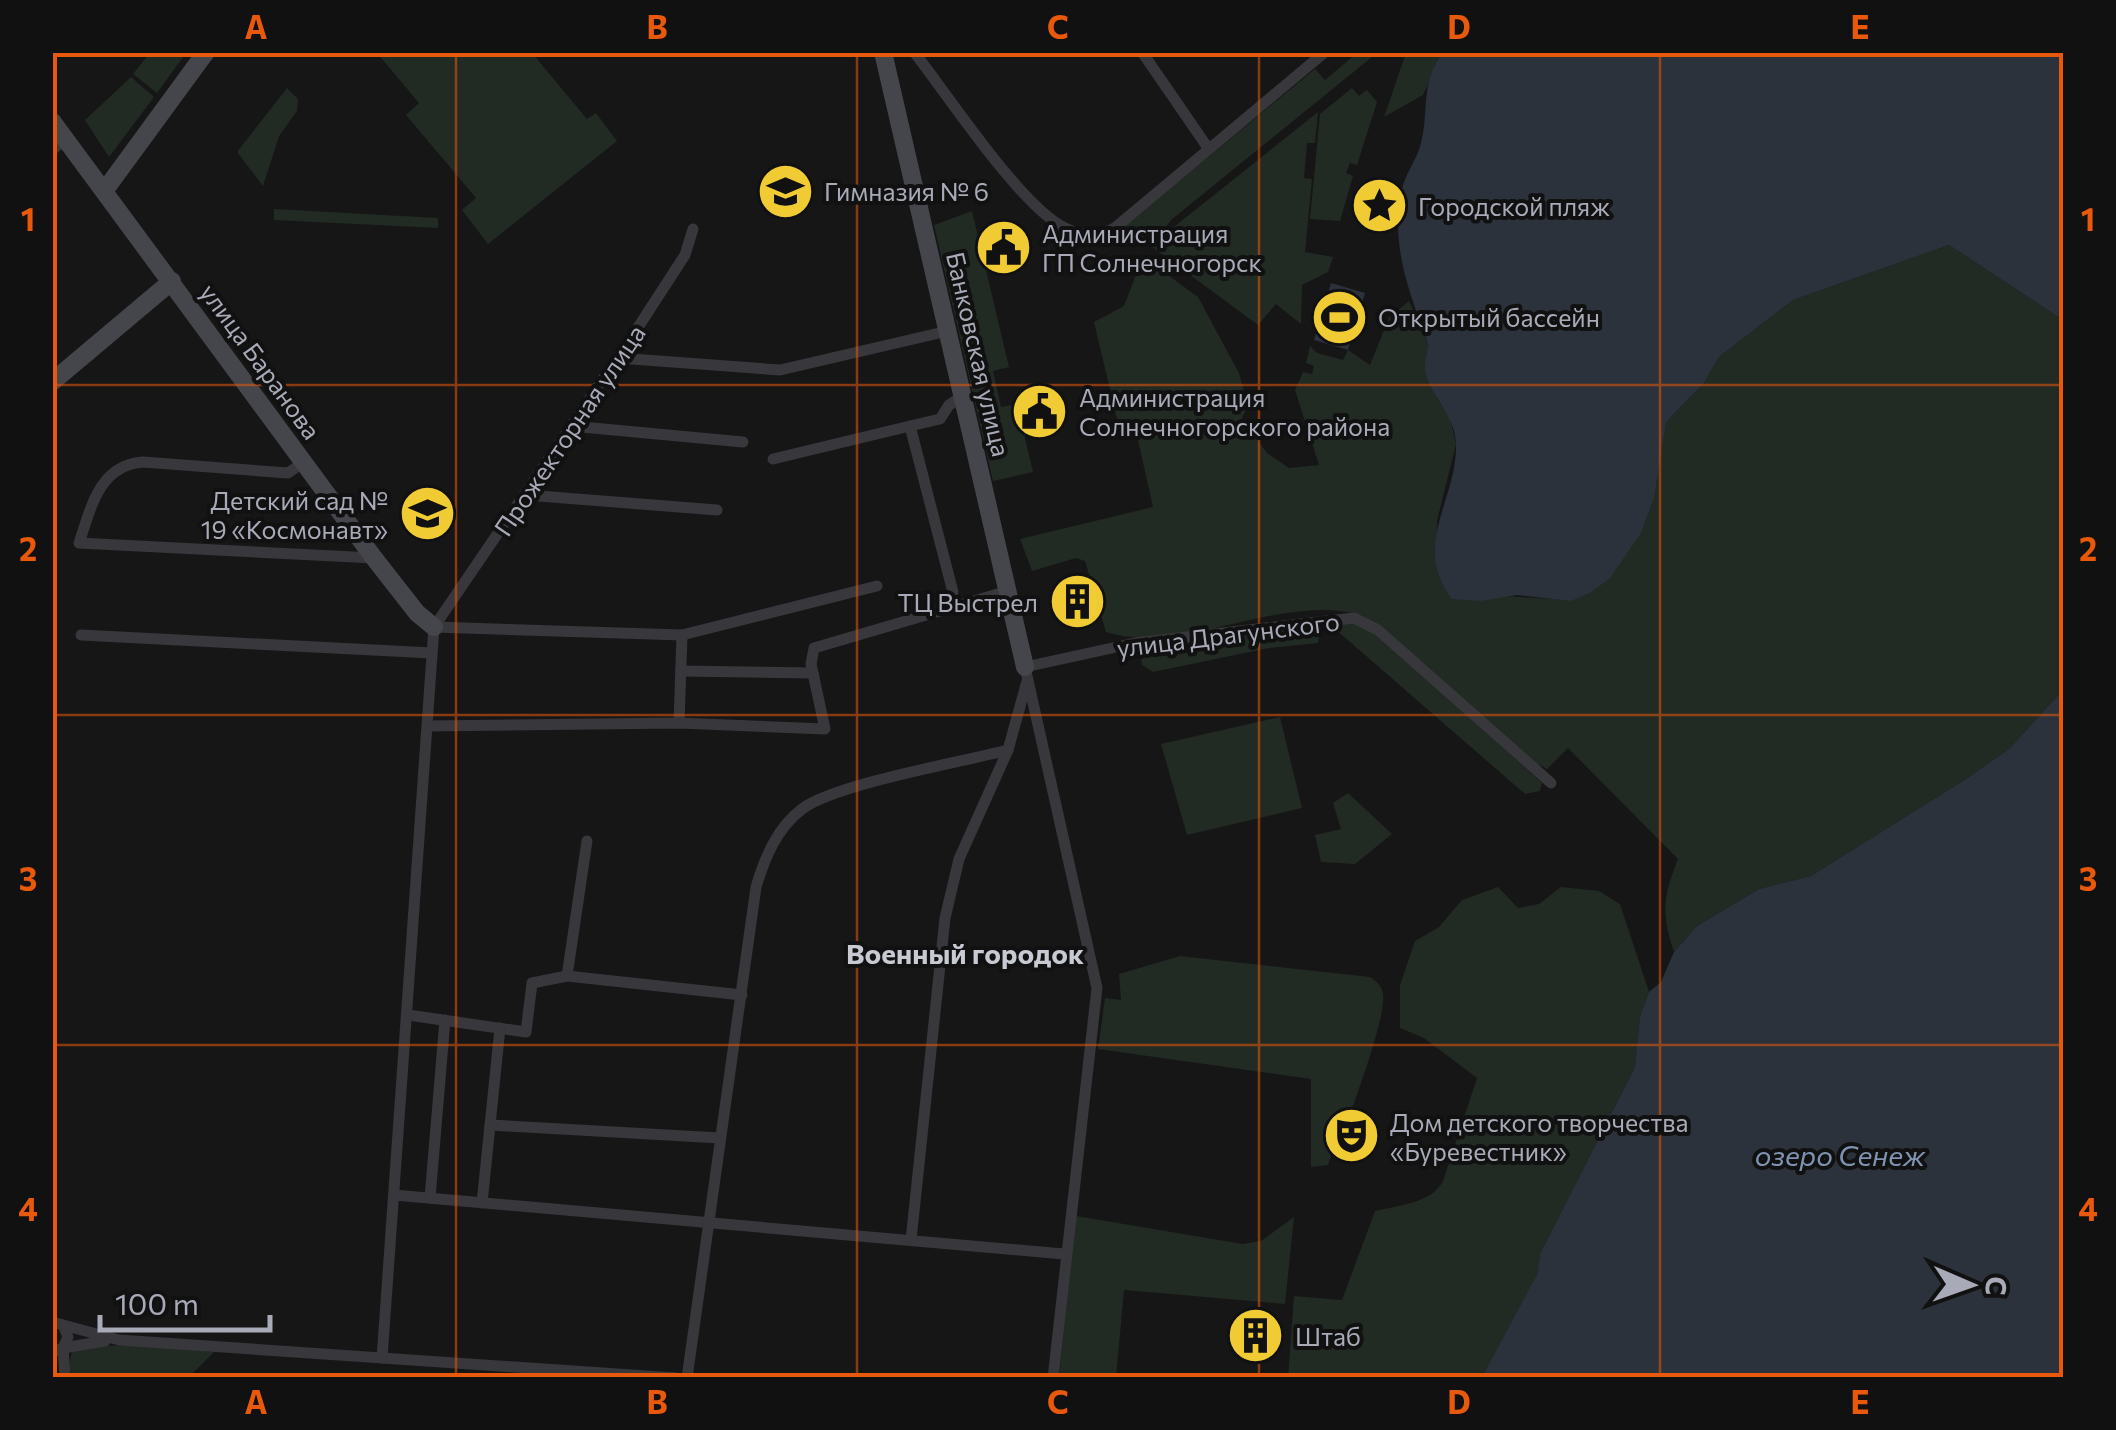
<svg xmlns="http://www.w3.org/2000/svg" width="2116" height="1430" font-family="Commissioner,sans-serif">
<style>
.green{fill:#222a24}
.water{fill:#2c323b}
.lines{fill:none;stroke-linecap:round;stroke-linejoin:round}
.street{stroke:#37373c;stroke-width:11}
.secondary{stroke:#45454c;stroke-width:18}
.grid{fill:none;stroke:#e8590c;stroke-width:2.5;stroke-opacity:0.55}
.labels{text-anchor:middle;dominant-baseline:central;stroke-width:8;stroke-linejoin:round;paint-order:stroke}
.poi-label{font-size:25px;fill:#a8aab7;stroke:#111112;text-anchor:start}
.street-label{font-size:25px;fill:#a8aab7;stroke:#111112}
.neighbourhood-label{font-size:28px;font-weight:bold;fill:#c8cad3;stroke:#111112}
.water-label{font-size:28px;font-style:italic;fill:#7f93b2;stroke:#111112}
.neatline{fill:none;stroke:#e8590c;stroke-width:4}
.grid-label{font-size:32px;text-anchor:middle;font-weight:bold;fill:#e8590c}
</style>
<rect width="100%" height="100%" fill="#161617"/>
<g class="green">
<path d="M150,53h36l-29,40 -24,-19z"/>
<path d="M377,53h155l55,66 9,-6 21,28 -129,103 -26,-34 14,-12 -70,-83 13,-12z"/>
<path d="M1357,53h20l-206,167 -16,22 163,-130 -3,31h-8l-3,35 8,1 -7,73 28,5 -5,15 -26,13 -1,39 -25,-20 -18,21 -107,-79 -28,-8 4,-14 188,-155 10,11z"/>
<path d="M1406,53h37l-20,42 -39,22z"/>
<path d="M131,77l23,20 -45,60 -24,-37z"/>
<path d="M287,88l11,11 -1,12 -18,25 -16,50 -26,-34z"/>
<path d="M1352,88l7,8 8,-6 10,12 -20,63 -7,-2 -4,10 7,3 -13,45 -30,-2 10,-105z"/>
<path d="M274,209l164,9v10l-164,-8z"/>
<path d="M972,211l37,156 -16,4 8,36 16,-3 16,68 -40,9 -59,-256z"/>
<path d="M1949,245l114,75v370l-54,59 -43,30 -155,97 -52,13 -62,37 -23,26c-13,-39 -11,-55 4,-93l-110,-111 -21,21 -17,-9 -167,-144c-76,-26 -183,41 -257,16l-21,-71 -9,-3 -44,13 -12,-32 133,-32 -16,-71 -15,4 -28,-118 30,-16 19,-49 55,40 41,76 9,32 -6,13 25,35 22,15 30,-3 -24,-75 8,-18 9,2 2,-8 -8,-3 4,-17 7,7 26,7 5,-10 22,15 19,-47 20,-17 17,38 11,60 13,19 6,26 -19,77v19l66,56 68,4 88,-147 7,-31 38,-39 15,-26 74,-57z"/>
<path d="M1348,620l31,16 163,147 -2,8 -15,3 -198,-172z"/>
<path d="M1308,625l12,8 -2,10 -49,5 -116,24 -11,-7 -2,-16z"/>
<path d="M1280,717l22,91 -115,27 -26,-91z"/>
<path d="M1348,793l44,41 -37,30 -34,-2 -6,-27 26,-6 -8,-26z"/>
<path d="M1498,887l20,21 21,-4 22,-17 38,4 21,13 29,88 -9,24 -5,51 -95,187 -1,19 -57,104 -194,1 6,-82 48,4 33,-89c24,-6 57,-8 68,-30l34,-103 -53,-40 -24,-10v-43l15,-44 24,-14 23,-27z"/>
<path d="M1180,956l190,21c7,5 13,9 13,19 3,24 -34,119 -43,148l-5,-1 -7,22 -17,2v-88l-213,-30 7,-51 16,2 -2,-26z"/>
<path d="M1076,1216l167,28 18,-3 33,-24 -9,87 -161,-14 -8,87h-57z"/>
<path d="M151,1345l63,7 -25,25h-115l-6,-9 4,-16 11,-6z"/>
</g>
<g class="water">
<path d="M1443,53h620v267l-114,-75 -156,55 -74,57 -15,26 -38,39 -12,75 -13,36 -31,45 -20,15 -19,8 -54,-6 -37,6 -28,-2c-41,-54 5,-98 4,-154 0,-27 -22,-45 -30,-70 -4,-13 5,-23 0,-37 -18,-49 -36,-95 -24,-149 3,-14 13,-27 18,-42 10,-33 -1,-64 23,-94z"/>
<path d="M1331,283l34,10 -17,57 -34,-10z"/>
<path d="M2063,690v687h-581l56,-104 2,-19 95,-187 5,-51 9,-24 12,-10 13,-30 23,-26 62,-37 52,-13 155,-97 43,-30z"/>
</g>
<g class="lines">
<g class="street">
<path d="M914,52c34,43 106,154 151,176 17,8 35,10 51,-1l209,-175"/>
<path d="M1142,52l66,96"/>
<path d="M52,150l14,-11"/>
<path d="M618,358l162,12 168,-39"/>
<path d="M571,426l172,16"/>
<path d="M773,459l137,-33"/>
<path d="M304,462l-16,11 -145,-11c-44,3 -52,46 -64,81l295,15"/>
<path d="M526,495l191,15"/>
<path d="M953,592l-43,-166 30,-7 9,-14 14,-9"/>
<path d="M434,627l201,-295 50,-77 8,-26"/>
<path d="M434,627l248,8 195,-49"/>
<path d="M81,635l351,18"/>
<path d="M681,671l132,2"/>
<path d="M679,723l3,-88"/>
<path d="M428,726l251,-3 146,6 -14,-65 3,-16 194,-57"/>
<path d="M567,976l20,-135"/>
<path d="M408,1015l118,17 6,-49 35,-7 175,19"/>
<path d="M490,1125l230,13"/>
<path d="M394,1195l670,59"/>
<path d="M430,1198l15,-178"/>
<path d="M482,1203l18,-175"/>
<path d="M911,1240l34,-322 14,-59 49,-109 19,-69"/>
<path d="M52,1322l11,3 5,12 -5,11 -11,4"/>
<path d="M63,1325l56,15 557,38"/>
<path d="M382,1358l52,-731"/>
<path d="M65,1378l-2,-30 42,-7"/>
<path d="M687,1378l69,-491c9,-30 21,-59 46,-78 33,-25 160,-47 206,-59"/>
<path d="M1053,1378l44,-390 -72,-321 110,-24 219,-25 24,12 173,153"/>
</g>
<g class="secondary">
<path d="M883,52l142,615"/>
<path d="M52,121l322,437 43,55 17,14"/>
<path d="M105,190l101,-138"/>
<path d="M52,382l120,-101"/>
</g>
</g>
<path class="grid" d="M456,52v1326M857,52v1326M1259,52v1326M1660,52v1326M52,385h2012M52,715h2012M52,1045h2012"/>
<defs>
<symbol id="school-disc" viewBox="-11 -11 22 22"><circle r="9.5" fill="#f1cb34" stroke="#111112"/><path d="M0-5L7-2L0 1L-7-2ZM-4 1L0 2.5L4 1V4Q0 6-4 4Z" fill="#111"/></symbol>
<symbol id="sight-disc" viewBox="-11 -11 22 22"><circle r="9.5" fill="#f1cb34" stroke="#111112"/><path d="M0-6L1.8-2.2L6-1.7L2.9 1.2L3.7 5.4L0 3.3L-3.7 5.4L-2.9 1.2L-6-1.7L-1.8-2.2Z" fill="#111"/></symbol>
<symbol id="civic-disc" viewBox="-11 -11 22 22"><circle r="9.5" fill="#f1cb34" stroke="#111112"/><path d="M-.6-6.5H3V-4.5H.6V-3L4-1V1h2V6H-6V1h2V-1L-.6-3ZM-1.2 2.5V6h2.4V2.5Z" fill="#111"/></symbol>
<symbol id="stadium-disc" viewBox="-11 -11 22 22"><circle r="9.5" fill="#f1cb34" stroke="#111112"/><path d="M0-5a6.5 5 0 1 0 0 10a6.5 5 0 1 0 0-10ZM-3.5-1.8h7v3.6h-7Z" fill="#111"/></symbol>
<symbol id="building-disc" viewBox="-11 -11 22 22"><circle r="9.5" fill="#f1cb34" stroke="#111112"/><path d="M-4-6H4V6H1V3H-1V6H-4ZM-2.5-4.3h1.7v1.8h-1.7ZM.8-4.3h1.7v1.8H.8ZM-2.5-1h1.7V.8h-1.7ZM.8-1h1.7V.8H.8Z" fill="#111"/></symbol>
<symbol id="theatre-disc" viewBox="-11 -11 22 22"><circle r="9.5" fill="#f1cb34" stroke="#111112"/><path d="M-5-5.5Q0-4 5-5.5V0Q5 5 0 6Q-5 5-5 0ZM-3.3-2.5H-1v1.5H-3.3ZM1-2.5H3.3v1.5H1ZM-2.8 1Q0 5.5 2.8 1Z" fill="#111"/></symbol>
</defs>
<g fill-rule="evenodd">
<use href="#school-disc" x="754" y="160" width="63" height="63"/>
<use href="#sight-disc" x="1348" y="174" width="63" height="63"/>
<use href="#civic-disc" x="972" y="216" width="63" height="63"/>
<use href="#stadium-disc" x="1308" y="286" width="63" height="63"/>
<use href="#civic-disc" x="1008" y="380" width="63" height="63"/>
<use href="#school-disc" x="396" y="482" width="63" height="63"/>
<use href="#building-disc" x="1046" y="570" width="63" height="63"/>
<use href="#theatre-disc" x="1320" y="1104" width="63" height="63"/>
<use href="#building-disc" x="1224" y="1304" width="63" height="63"/>
</g>
<g class="labels">
<g class="poi-label">
<text x="824" y="191">Гимназия № 6</text>
<text x="1418" y="206">Городской пляж</text>
<text x="1042" y="233">Администрация<tspan x="1042" dy="29">ГП Солнечногорск</tspan></text>
<text x="1378" y="317">Открытый бассейн</text>
<text x="1079" y="397">Администрация<tspan x="1079" dy="29">Солнечногорского района</tspan></text>
<text x="388" y="500" text-anchor="end">Детский сад №<tspan x="388" dy="29">19 «Космонавт»</tspan></text>
<text x="1038" y="602" text-anchor="end">ТЦ Выстрел</text>
<text x="1390" y="1122">Дом детского творчества<tspan x="1390" dy="29">«Буревестник»</tspan></text>
<text x="1295" y="1336">Штаб</text>
</g>
<g class="street-label">
<text transform="translate(979 354) rotate(77)">Банковская улица</text>
<text transform="translate(261 361) rotate(54)">улица Баранова</text>
<text transform="translate(569 430) rotate(-56)">Прожекторная улица</text>
<text transform="translate(1228 634) rotate(-7)">улица Драгунского</text>
</g>
<g class="neighbourhood-label">
<text x="965" y="953">Военный городок</text>
</g>
<g class="water-label">
<text x="1840" y="1155">озеро Сенеж</text>
</g>
</g>
<rect width="2116" height="1430" fill="none" stroke="#111112" stroke-width="110"/>
<g transform="translate(1971 1285) rotate(92)" stroke="#111112" stroke-width="8" paint-order="stroke">
<path d="M0-8L18 38L0 25L-18 38Z" fill="#a8aab7"/>
<text y="-15" font-size="28" font-weight="bold" text-anchor="middle" fill="#a8aab7">С</text>
</g>
<path d="M100 1315v15h170v-15" fill="none" stroke="#a8aab7" stroke-width="5"/>
<text x="115" y="1315" font-size="30" fill="#a8aab7" stroke="#111112" stroke-width="8" paint-order="stroke">100 m</text>
<rect x="55" y="55" width="2006" height="1320" class="neatline"/>
<g class="grid-label">
<text x="256" y="39">A</text>
<text x="657" y="39">B</text>
<text x="1058" y="39">C</text>
<text x="1459" y="39">D</text>
<text x="1860" y="39">E</text>
<text x="28" y="231">1</text>
<text x="2088" y="231">1</text>
<text x="28" y="561">2</text>
<text x="2088" y="561">2</text>
<text x="28" y="891">3</text>
<text x="2088" y="891">3</text>
<text x="28" y="1221">4</text>
<text x="2088" y="1221">4</text>
<text x="256" y="1414">A</text>
<text x="657" y="1414">B</text>
<text x="1058" y="1414">C</text>
<text x="1459" y="1414">D</text>
<text x="1860" y="1414">E</text>
</g>
</svg>
